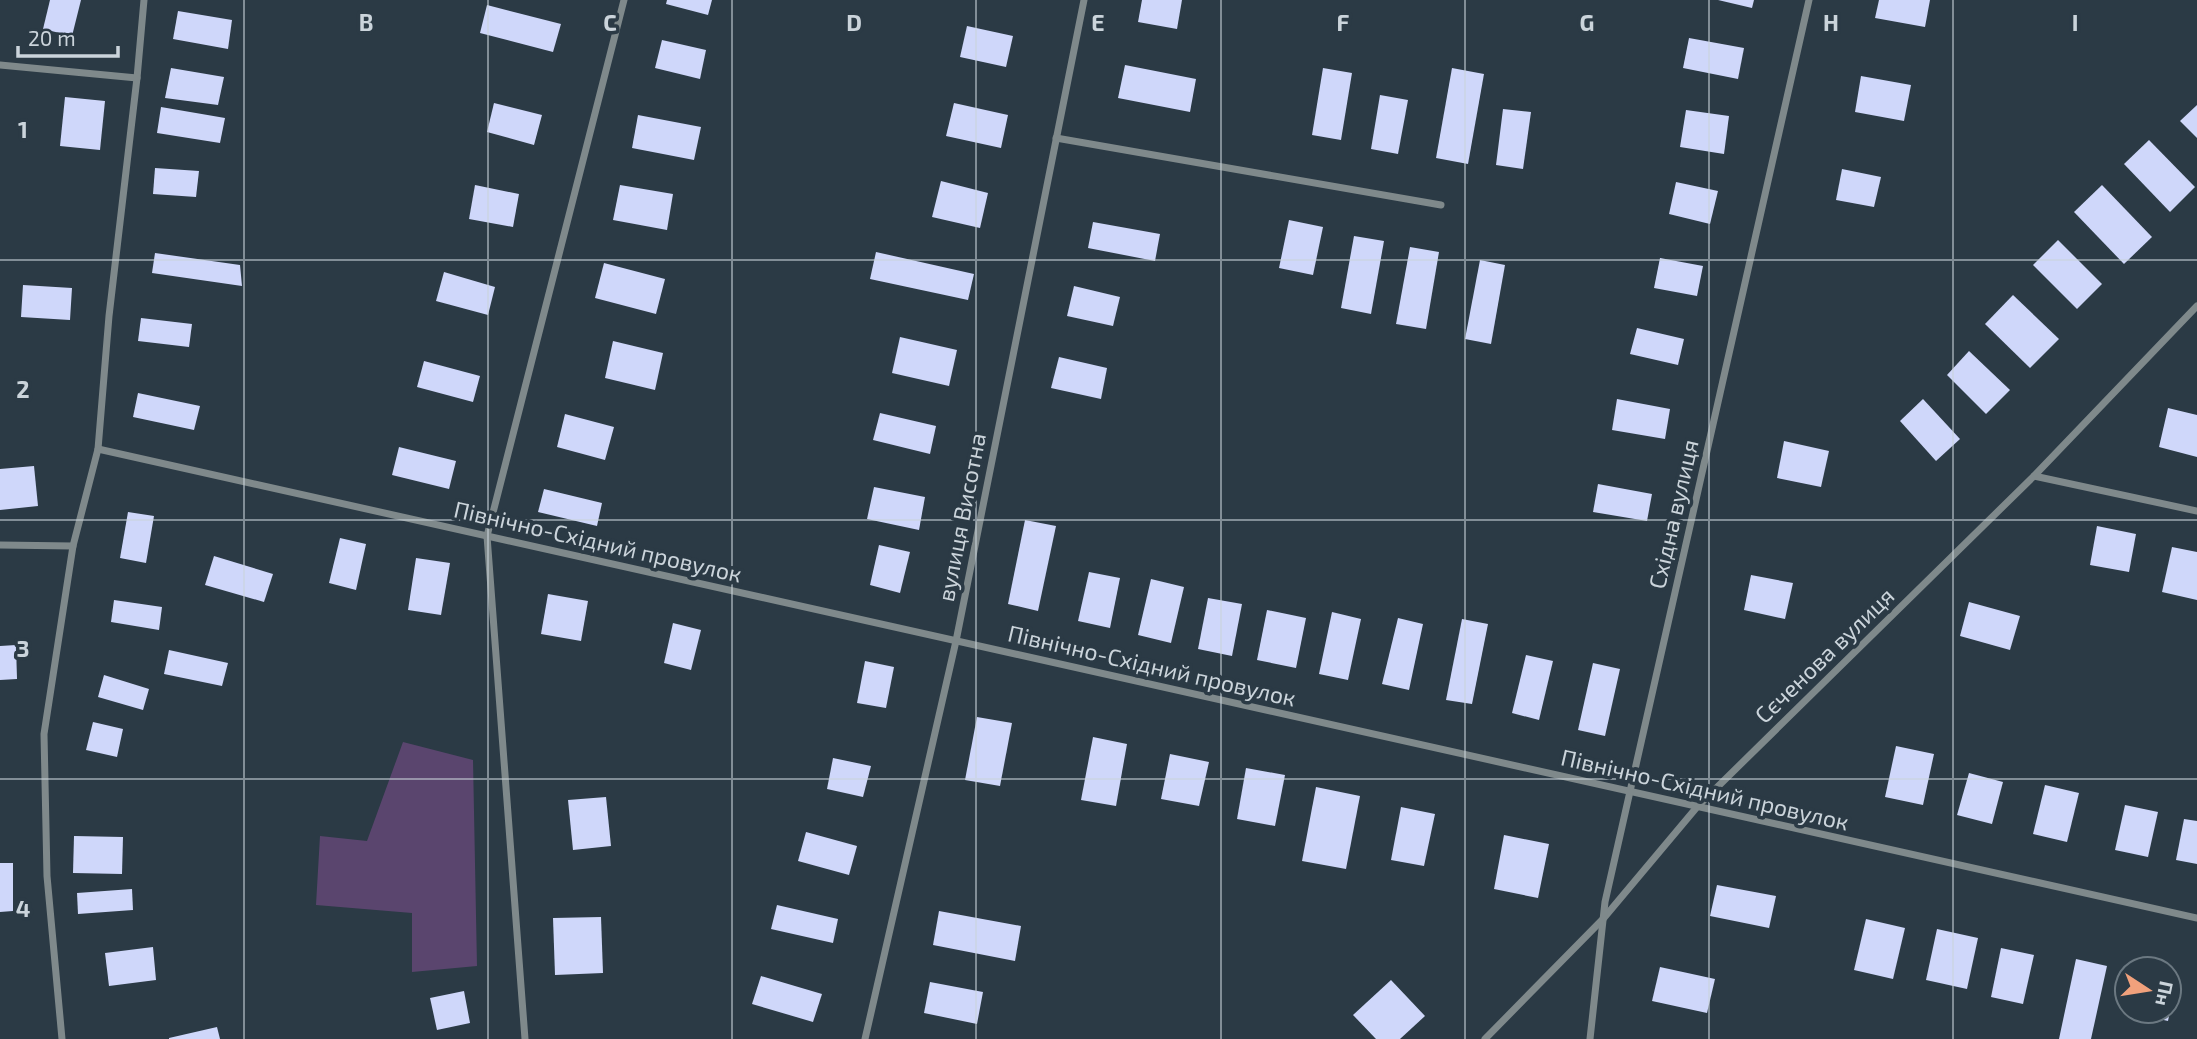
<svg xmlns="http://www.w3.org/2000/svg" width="2197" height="1039" font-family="'Exo 2',sans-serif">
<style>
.green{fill:#5a456e}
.building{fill:#cfd7fa}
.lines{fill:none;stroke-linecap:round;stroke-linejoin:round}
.street{stroke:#7f898b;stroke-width:7}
.grid{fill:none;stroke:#cbd4db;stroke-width:2;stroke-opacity:0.55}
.labels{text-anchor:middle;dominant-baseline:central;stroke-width:7;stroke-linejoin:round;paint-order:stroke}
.street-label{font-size:23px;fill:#cbd4db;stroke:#2b3a45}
.grid-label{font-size:23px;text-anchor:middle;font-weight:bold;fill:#cbd4db;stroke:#2b3a45;stroke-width:7;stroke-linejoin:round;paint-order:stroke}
</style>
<rect width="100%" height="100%" fill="#2b3a45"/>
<path class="green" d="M403,742l70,18 4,206 -65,6v-59l-96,-8 4,-69 47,5z"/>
<g class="building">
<path d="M50,0h31l-9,36 -29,-7z"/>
<path d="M667,0h45l-4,15 -42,-11z"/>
<path d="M1142,0h40l-5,29 -39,-7z"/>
<path d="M1718,0h36l-2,8z"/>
<path d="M1879,0h51l-5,27 -50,-9z"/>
<path d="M487,5l74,19 -8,28 -73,-19z"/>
<path d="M178,11l54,9 -4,29 -55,-10z"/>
<path d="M967,26l46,10 -7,31 -46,-10z"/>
<path d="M1689,38l55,10 -6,31 -55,-11z"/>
<path d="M662,40l44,10 -6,29 -45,-11z"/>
<path d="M1125,65l71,14 -6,33 -72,-14z"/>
<path d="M171,68l53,9 -6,28 -53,-7z"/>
<path d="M1323,68l29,5 -11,67 -29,-5z"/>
<path d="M1452,68l32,6 -16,90 -32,-6z"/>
<path d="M1861,76l50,9 -7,36 -49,-9z"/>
<path d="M1380,95l28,5 -10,54 -27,-5z"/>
<path d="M65,97l40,4 -5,49 -40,-4z"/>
<path d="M494,103l48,12 -8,30 -47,-13z"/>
<path d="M954,103l54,12 -7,33 -55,-12z"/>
<path d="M2197,105v33l-17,-17z"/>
<path d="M161,107l64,11 -5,25 -63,-10z"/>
<path d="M1503,109l28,3 -8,57 -27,-4z"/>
<path d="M1686,110l43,6 -5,38 -44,-7z"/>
<path d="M638,115l63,12 -7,33 -62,-12z"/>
<path d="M2149,140l46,47 -25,25 -46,-48z"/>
<path d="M155,168l44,3 -3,26 -43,-3z"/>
<path d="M1842,169l39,8 -7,30 -38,-7z"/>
<path d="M941,181l47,12 -8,35 -48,-11z"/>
<path d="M1676,182l42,9 -8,33 -41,-10z"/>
<path d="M475,185l44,9 -6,33 -44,-8z"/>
<path d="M620,185l53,9 -6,36 -54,-10z"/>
<path d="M2102,185l50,52 -28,27 -50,-52z"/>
<path d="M1289,220l34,7 -10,48 -34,-7z"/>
<path d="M1093,222l67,12 -5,27 -67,-13z"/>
<path d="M1354,236l30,5 -13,73 -30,-6z"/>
<path d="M2058,240l44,44 -25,25 -44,-44z"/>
<path d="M1410,247l29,5 -13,77 -30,-5z"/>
<path d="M876,252l98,22 -6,26 -98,-21z"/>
<path d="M155,253l85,12 2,21 -90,-13z"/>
<path d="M1660,258l43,8 -6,30 -43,-8z"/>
<path d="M1480,260l25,5 -14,79 -26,-5z"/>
<path d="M604,263l61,16 -9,35 -61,-16z"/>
<path d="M444,272l51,15 -7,28 -52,-14z"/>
<path d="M23,285l49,3 -2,32 -49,-3z"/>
<path d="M1074,286l46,11 -7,29 -46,-10z"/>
<path d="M2013,295l46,44 -29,29 -45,-44z"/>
<path d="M141,318l51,6 -3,23 -51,-6z"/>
<path d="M1637,328l47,11 -6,26 -48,-11z"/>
<path d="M900,337l57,13 -8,36 -57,-13z"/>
<path d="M613,341l50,12 -8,37 -50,-12z"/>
<path d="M1969,351l41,39 -24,24 -39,-39z"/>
<path d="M1059,357l48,11 -6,31 -50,-11z"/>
<path d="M424,361l56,15 -7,26 -56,-15z"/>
<path d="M138,393l62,13 -6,24 -61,-13z"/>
<path d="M1617,399l53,10 -5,30 -53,-9z"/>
<path d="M1923,399l37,40 -24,22 -36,-40z"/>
<path d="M2168,408l29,7v42l-38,-10z"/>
<path d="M880,413l56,13 -6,28 -57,-14z"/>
<path d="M565,414l49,13 -9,33 -48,-13z"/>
<path d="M1784,441l45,10 -8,36 -44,-9z"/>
<path d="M399,447l57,14 -7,28 -57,-14z"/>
<path d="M34,466l4,40 -38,4v-41z"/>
<path d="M1598,484l54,10 -5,27 -54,-9z"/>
<path d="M874,487l51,10 -6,33 -52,-11z"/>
<path d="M544,489l58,14 -5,23 -59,-14z"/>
<path d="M128,512l26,4 -8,47 -26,-5z"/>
<path d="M1025,520l31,6 -18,85 -30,-7z"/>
<path d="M2097,526l39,8 -7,38 -39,-7z"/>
<path d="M340,538l26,6 -10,46 -27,-7z"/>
<path d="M879,545l31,7 -10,41 -30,-8z"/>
<path d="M2172,547l25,5v48l-35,-8z"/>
<path d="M214,556l59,18 -9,28 -59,-17z"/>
<path d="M416,558l34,5 -9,52 -33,-5z"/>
<path d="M1089,572l31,6 -10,50 -32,-7z"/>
<path d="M1751,575l42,8 -8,36 -41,-9z"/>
<path d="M1151,579l33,8 -13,56 -33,-8z"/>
<path d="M548,594l40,7 -7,40 -40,-7z"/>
<path d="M1208,598l34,6 -10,52 -34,-7z"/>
<path d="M114,600l48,7 -3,23 -48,-8z"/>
<path d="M1969,602l51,14 -10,34 -50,-14z"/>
<path d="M1267,610l39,8 -10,50 -39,-8z"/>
<path d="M1332,612l29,7 -13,61 -29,-6z"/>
<path d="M1398,618l25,6 -14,66 -27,-6z"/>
<path d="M1462,619l26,5 -16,80 -26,-4z"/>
<path d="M673,623l28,7 -10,40 -27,-7z"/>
<path d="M16,645l1,34 -17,1v-34z"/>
<path d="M169,650l59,13 -6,23 -58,-12z"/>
<path d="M1526,655l27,6 -14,59 -27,-7z"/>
<path d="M865,661l29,6 -8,41 -29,-5z"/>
<path d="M1593,663l27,6 -15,67 -27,-6z"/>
<path d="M104,675l45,14 -6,21 -45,-13z"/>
<path d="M977,717l35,6 -12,63 -35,-6z"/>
<path d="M93,722l30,7 -6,28 -31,-7z"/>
<path d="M1093,737l34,7 -11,62 -35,-6z"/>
<path d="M1896,746l38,8 -11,51 -38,-8z"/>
<path d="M1170,754l39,8 -10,44 -38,-7z"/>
<path d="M833,758l38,8 -8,31 -36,-8z"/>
<path d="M1246,768l39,7 -10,51 -38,-7z"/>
<path d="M1969,773l34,9 -11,42 -35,-9z"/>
<path d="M2045,785l34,8 -12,49 -34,-8z"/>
<path d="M1316,787l44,9 -14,73 -44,-8z"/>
<path d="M606,797l5,49 -38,4 -5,-50z"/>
<path d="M2125,805l33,7 -10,45 -33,-7z"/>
<path d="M1401,807l34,7 -11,52 -33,-6z"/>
<path d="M2184,819l13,2v43l-21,-4z"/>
<path d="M806,832l51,14 -8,29 -51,-14z"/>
<path d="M1504,835l45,9 -11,54 -44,-9z"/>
<path d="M74,836l49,1 -1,37 -49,-1z"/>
<path d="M0,863h13v48l-13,1z"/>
<path d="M1717,885l59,11 -7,32 -59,-12z"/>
<path d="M132,889l1,21 -55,4 -1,-21z"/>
<path d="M777,905l61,14 -5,24 -62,-14z"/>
<path d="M939,911l82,15 -6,35 -82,-16z"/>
<path d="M601,917l2,56 -48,2 -2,-57z"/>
<path d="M1866,919l39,9 -12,51 -39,-9z"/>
<path d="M1937,929l41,9 -11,51 -41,-9z"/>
<path d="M153,947l3,33 -47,6 -4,-33z"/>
<path d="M2001,948l33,7 -11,49 -32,-7z"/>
<path d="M2076,959l31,7 -16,73h-32z"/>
<path d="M1660,967l55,12 -8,34 -55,-12z"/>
<path d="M761,976l61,18 -9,28 -61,-18z"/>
<path d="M1391,980l34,36 -25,23h-24l-23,-24z"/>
<path d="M2169,980l7,1 -6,30h-1z"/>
<path d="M930,982l53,10 -6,32 -53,-11z"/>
<path d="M464,991l6,32 -33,7 -7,-32z"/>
<path d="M2137,1011h33l-2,10 -31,-7z"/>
<path d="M217,1027l3,12h-51v-1z"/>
</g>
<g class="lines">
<g class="street">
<path d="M0,65l137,13"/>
<path d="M1056,138l385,67"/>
<path d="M98,449l2099,469"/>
<path d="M2034,476l163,35"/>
<path d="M0,545l73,1"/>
<path d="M62,1039l-15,-163 -3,-142 29,-188 25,-97 11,-133 28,-238 7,-78"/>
<path d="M525,1039l-38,-503 137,-536"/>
<path d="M865,1039l91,-398 128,-641"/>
<path d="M1485,1039l118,-120 94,-112 337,-331 163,-170"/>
<path d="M1590,1039l15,-137 204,-902"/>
</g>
</g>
<path class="grid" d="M244,0v1039M488,0v1039M732,0v1039M976,0v1039M1221,0v1039M1465,0v1039M1709,0v1039M1953,0v1039M0,260h2197M0,520h2197M0,779h2197"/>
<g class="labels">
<g class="street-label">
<text transform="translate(1673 514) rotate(-77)">Східна вулиця</text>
<text transform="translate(961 517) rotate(-79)">вулиця Висотна</text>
<text transform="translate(598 541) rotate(13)">Північно-Східний провулок</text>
<text transform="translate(1824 655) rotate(-44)">Сєченова вулиця</text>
<text transform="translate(1152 665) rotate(13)">Північно-Східний провулок</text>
<text transform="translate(1705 789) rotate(13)">Північно-Східний провулок</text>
</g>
</g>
<g class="grid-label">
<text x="366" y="31">B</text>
<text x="610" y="31">C</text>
<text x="854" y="31">D</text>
<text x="1098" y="31">E</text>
<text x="1343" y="31">F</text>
<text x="1587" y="31">G</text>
<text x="1831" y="31">H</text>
<text x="2075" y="31">I</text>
<text x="23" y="138">1</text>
<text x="23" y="398">2</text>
<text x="23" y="657">3</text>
<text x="23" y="917">4</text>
</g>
<g transform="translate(2148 990) rotate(102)"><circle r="33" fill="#2b3a45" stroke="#6b7881" stroke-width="2"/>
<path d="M0-5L12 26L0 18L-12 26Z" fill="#f1a17c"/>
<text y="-10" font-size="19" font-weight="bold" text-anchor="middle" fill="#cbd4db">Пн</text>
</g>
<path d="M18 46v10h100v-10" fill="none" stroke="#cbd4db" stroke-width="3.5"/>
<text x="28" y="46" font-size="21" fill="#cbd4db" stroke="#2b3a45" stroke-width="5" paint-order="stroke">20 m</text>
</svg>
